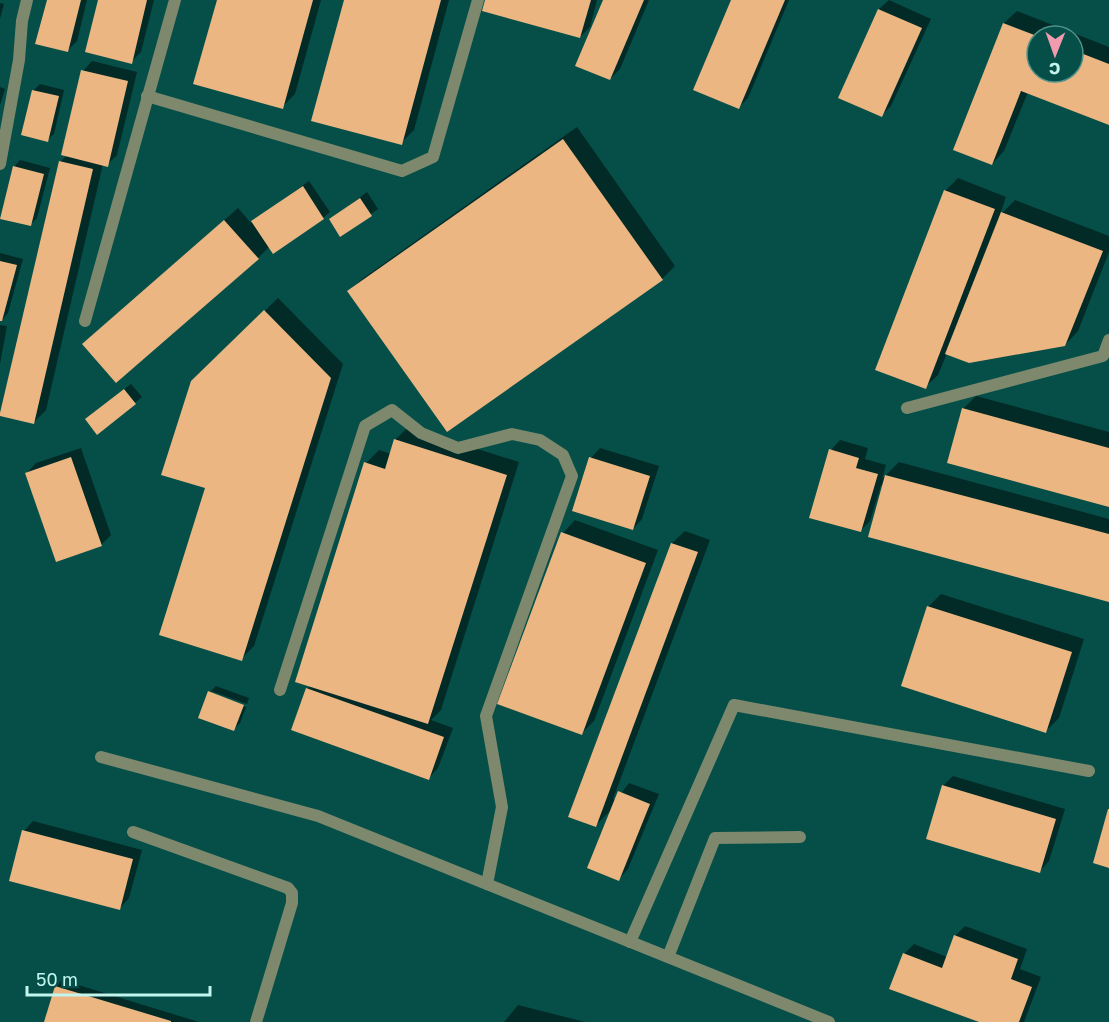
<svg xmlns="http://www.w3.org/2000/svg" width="1109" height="1022" font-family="'Golos Text',sans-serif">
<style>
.shadow{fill:#0007;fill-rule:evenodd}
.building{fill:#ebb682}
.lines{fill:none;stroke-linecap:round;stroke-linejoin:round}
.service{stroke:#7d886d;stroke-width:12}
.minor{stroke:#7d886d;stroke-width:12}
</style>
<rect width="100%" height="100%" fill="#054f48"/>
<g class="shadow">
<path d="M48,0h39l-10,41 -10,10z"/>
<path d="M99,0h55l-13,52 -10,10z"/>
<path d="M218,0h103l-26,94 -13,13z"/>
<path d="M345,0h104l-35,130 -13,13z"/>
<path d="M486,0h111l-7,27 -10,10z"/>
<path d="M605,0h44l-29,69 -10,10z"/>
<path d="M732,0h57l-41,98 -9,9z"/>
<path d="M889,0l42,19 -40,87 -10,10 -41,-19 39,-88z"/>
<path d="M0,3l4,1 -4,15z"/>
<path d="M1017,11l92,36v77l-81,-32 -24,59 -12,13 -37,-15 49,-126zM1037,36h36v36h-36z"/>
<path d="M92,61l45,11 -20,83 -10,10 -4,-1 -57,246 -13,13 27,-261 7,-7 16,-84z"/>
<path d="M40,84l24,6 -10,44 -7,6 -24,-6 11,-44z"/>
<path d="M0,87l5,2 -5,16z"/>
<path d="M577,127l98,139 -13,13 -215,151 -98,-139 13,-12z"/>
<path d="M20,160l30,8 -13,50 -6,6 -17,-57z"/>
<path d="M958,178l48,19 -6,18 15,-15 94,36v16l-31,79 -13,14 -118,8 -9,22 -13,12 20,-196z"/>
<path d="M309,181l21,31 -7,6 -50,33 -3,-5 -12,12 -174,86 154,-136 13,15z"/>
<path d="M367,192l11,17 -37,26 -10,-16z"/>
<path d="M0,253l23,6 -15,54 -6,7z"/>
<path d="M278,298l65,66 -89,282 -13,13 -34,-172 -15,-105z"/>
<path d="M0,325l7,1 -7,38z"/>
<path d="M131,384l11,13 -45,36 -4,-20z"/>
<path d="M976,396l133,36v74l-146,-97z"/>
<path d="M408,427l111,35 -78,248 -10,10 22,8 -15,40 -9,10 -122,-89 4,-3 55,-223 13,-13 12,4 4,-14z"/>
<path d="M840,440l28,8 -3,11 21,6 -4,14 17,-17 210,57v82l-226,-116h-2l-11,36 -10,10 -29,-81z"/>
<path d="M81,448l30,87 -10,10 -74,-72 9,-10z"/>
<path d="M600,448l59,18 -17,53 -9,10 -42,-71z"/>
<path d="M575,520l83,30 -64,171 -13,13 -18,-201z"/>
<path d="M685,531l25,9 -97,259 3,1 13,-17 30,11 -31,75 -9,10 -7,-70 -17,17 -25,-10 102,-273z"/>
<path d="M941,594l143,45 -25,79 -13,13 -118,-124z"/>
<path d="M216,686l33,12 -2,6 -36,-13z"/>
<path d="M211,691v3l35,13 -6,16 -6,6 -25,-37z"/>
<path d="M953,776l112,33 -16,52 -9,10 -97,-85z"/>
<path d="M33,821l109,29 -13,48 -9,10 -96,-77z"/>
<path d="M965,926l62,23 -7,20 21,8 -17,45h-41l-79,-68 10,-10 33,13 8,-21z"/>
<path d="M62,980l137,42h-154l11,-35z"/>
<path d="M518,1005l67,17h-81z"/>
</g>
<g class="building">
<path d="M47,0h34l-13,52 -33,-8z"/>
<path d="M98,0h49l-15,64 -47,-12z"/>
<path d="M217,0h96l-30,109 -90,-25z"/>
<path d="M344,0h97l-39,145 -91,-24z"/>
<path d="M485,0h106l-11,38 -98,-27z"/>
<path d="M603,0h41l-34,80 -35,-14z"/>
<path d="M731,0h54l-46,109 -46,-19z"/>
<path d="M878,9l44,19 -40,89 -44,-19z"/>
<path d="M1003,23l34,13v36h36v-22l36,14v61l-88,-34 -29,74 -39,-15z"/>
<path d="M81,70l47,11 -20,86 -47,-12z"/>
<path d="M32,90l27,6 -11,46 -27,-7z"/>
<path d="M563,139l100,141 -216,152 -100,-141z"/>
<path d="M59,161l34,8 -59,255 -34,-8v-3z"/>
<path d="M13,166l31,8 -13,52 -31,-7z"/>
<path d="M303,186l21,33 -51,35 -22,-33z"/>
<path d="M944,190l51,19 -69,180 -51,-19z"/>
<path d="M360,198l12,18 -32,21 -11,-18z"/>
<path d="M1001,212l102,39 -38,95 -96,17 -24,-9z"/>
<path d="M224,220l35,39 -143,124 -34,-39z"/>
<path d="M0,261l17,4 -15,56h-2z"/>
<path d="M264,310l67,68 -89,283 -83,-26 46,-147 -44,-13 30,-94z"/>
<path d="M124,389l12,15 -39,31 -12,-16z"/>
<path d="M962,408l147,40v59l-162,-44z"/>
<path d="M394,439l113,36 -79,249 -133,-42 69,-220 21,7z"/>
<path d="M829,449l30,9 -3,10 22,6 -17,58 -52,-14z"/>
<path d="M71,457l31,89 -46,16 -31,-89z"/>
<path d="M589,457l61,19 -17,54 -61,-19z"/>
<path d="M885,475l224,59v68l-241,-65z"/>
<path d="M561,532l85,31 -64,172 -85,-31z"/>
<path d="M671,543l27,9 -102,275 -28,-10z"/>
<path d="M927,606l145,46 -26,81 -145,-47z"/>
<path d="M306,688l138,49 -15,43 -138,-50z"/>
<path d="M208,691l36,14 -10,26 -36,-13z"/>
<path d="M942,785l114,34 -16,54 -114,-34z"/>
<path d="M618,791l32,13 -31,77 -32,-13z"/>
<path d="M1108,809h1v59l-16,-5z"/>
<path d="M22,830l111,29 -13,51 -111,-29z"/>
<path d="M954,935l64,24 -7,20 21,8 -13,35h-40l-90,-33 14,-36 39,15z"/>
<path d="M55,986l116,35v1h-127z"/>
</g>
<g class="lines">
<g class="service">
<path d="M147,96l255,75 31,-14 45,-157"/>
<path d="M85,321l90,-321"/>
<path d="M907,408l196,-52 6,-16"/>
<path d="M280,690l85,-264 27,-16 29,23 37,15 54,-14 28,6 23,15 9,21 -86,240 16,91 -15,77"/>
<path d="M101,757l217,59 511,206"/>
<path d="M133,832l155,56 4,5v10l-36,119"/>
<path d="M630,942l104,-237 355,66"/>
<path d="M668,957l47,-119 85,-1"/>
</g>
<path class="minor" d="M0,164l19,-104 3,-39 5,-21"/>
</g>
<g transform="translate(1055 54) rotate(181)"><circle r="28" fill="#054f48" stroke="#50918a" stroke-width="1.5"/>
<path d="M0-4.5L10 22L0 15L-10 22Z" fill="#f29aae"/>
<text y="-9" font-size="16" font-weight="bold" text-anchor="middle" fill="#c1f5ee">С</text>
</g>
<path d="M27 986v9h183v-9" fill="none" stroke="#c1f5ee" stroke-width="3"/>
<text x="36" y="986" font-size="18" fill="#c1f5ee" stroke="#054f48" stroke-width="4.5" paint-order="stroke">50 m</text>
</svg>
